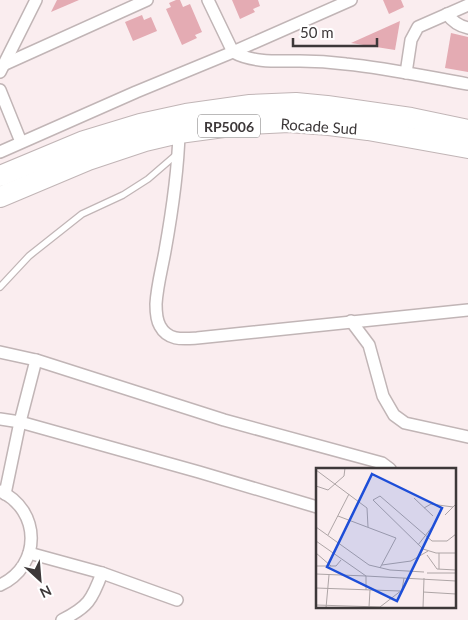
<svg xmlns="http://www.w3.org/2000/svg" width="468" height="620" font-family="Lato,sans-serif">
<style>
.building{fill:#e4abb3}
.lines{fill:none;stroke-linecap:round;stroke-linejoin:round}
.lane-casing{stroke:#c1b5b6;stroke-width:8}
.street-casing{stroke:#c1b5b6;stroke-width:14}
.highway-casing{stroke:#c1b5b6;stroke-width:22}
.lane{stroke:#fff;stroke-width:5.5}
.street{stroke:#fff;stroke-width:11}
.highway{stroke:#fff;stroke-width:20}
.labels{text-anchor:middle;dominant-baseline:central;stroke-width:5;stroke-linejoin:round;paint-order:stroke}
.shield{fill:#fff;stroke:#777474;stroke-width:1}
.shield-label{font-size:14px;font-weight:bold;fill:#3d3839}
.street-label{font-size:15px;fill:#3d3839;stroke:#fff}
.inset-road{fill:none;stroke:#aea5a6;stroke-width:1}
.view{fill:#1d4ed8;fill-opacity:0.15;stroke:#1d4ed8;stroke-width:2.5}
.inset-edge{fill:none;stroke:#3d3839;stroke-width:2.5}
</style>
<rect width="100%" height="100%" fill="#faedef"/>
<g class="building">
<path d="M57,0h22l-28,12z"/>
<path d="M176,0h4l3,7 7,-3 12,28 -7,3 2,3 -15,7 -16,-36 5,-2 -2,-4z"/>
<path d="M232,0h26l2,6 -7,3 2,3 -15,7z"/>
<path d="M383,0h18l3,7 -15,7z"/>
<path d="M142,15l2,5 7,-3 6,14 -24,10 -8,-19z"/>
<path d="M400,21l-5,29 -44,-7z"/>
<path d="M451,33l17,4v35l-23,-4z"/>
</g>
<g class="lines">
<defs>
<path id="lane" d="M0,287l29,-31 53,-42 41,-19 25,-16 29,-25"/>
<g id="street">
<path d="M208,0l25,52 118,-52"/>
<path d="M447,14c5,7 12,12 21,14"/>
<path d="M3,65l144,-65"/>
<path d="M0,72l36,-72"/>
<path d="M406,73l5,-33 7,-13 50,-22"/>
<path d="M0,90l21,52"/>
<path d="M179,133c-1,39 -7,79 -14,118 -3,17 -8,35 -9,53 0,6 1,17 4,22 8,15 23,13 37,12l271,-28"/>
<path d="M0,152l136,-60 97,-40c20,11 45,9 67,9 16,0 31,1 46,3 40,4 82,13 122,20"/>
<path d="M351,321l18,24 14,51 11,19 11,8 63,14"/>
<path d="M0,352l36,8 188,60 158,43 8,6"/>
<path d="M0,419l20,3 179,50 118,35"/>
<path d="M0,491c41,19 42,75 0,94"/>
<path d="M5,494l15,-72 16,-62"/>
<path d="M29,553l73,20 75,27"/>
<path d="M62,620c26,-13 30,-20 40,-47"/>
</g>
<g id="highway">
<path d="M0,176l84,-35 56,-17 46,-10 64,-9 46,-2 31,3 84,12 57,12"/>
<path d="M0,197l88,-37 57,-19 34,-8 67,-9 43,-2 40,3 39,5 100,18"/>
</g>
</defs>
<use href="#lane" class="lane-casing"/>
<use href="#street" class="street-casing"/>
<use href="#highway" class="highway-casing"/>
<use href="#lane" class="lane"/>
<use href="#street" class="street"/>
<use href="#highway" class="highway"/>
</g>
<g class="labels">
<rect class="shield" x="198" y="114.5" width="62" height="23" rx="4"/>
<g class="shield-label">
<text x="229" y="126">RP5006</text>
</g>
<g class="street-label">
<text transform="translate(319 126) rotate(4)">Rocade Sud</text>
</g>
</g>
<g transform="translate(316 468)">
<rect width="140" height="140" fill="#faedef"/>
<path class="inset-road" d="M0,2l51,38 1,19M0,18l12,4 16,-14 1,-8M98,30l19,18M108,40l7,-4 22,3M129,47l11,-11M22,48l58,22 -16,30M0,59l53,38 21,5 34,2M140,66l-9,7h-15l-52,-45 -7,4 50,49 13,4h20M12,67l21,-41M0,73l50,35 90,5M102,77l14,-18M0,85l15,13M123,85v16M111,87l10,14 19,1M66,97l29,-4 17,-10M0,98h20l5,-6M111,105h29M0,106l50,2v14M0,120l84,3M107,124l33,2M0,137l64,2 22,-17 2,-12M53,139l1,-17M10,140l3,-33M107,140l1,-30"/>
<path class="view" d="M56,6l70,34 -45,93 -70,-34z"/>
<rect width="140" height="140" class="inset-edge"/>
</g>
<g transform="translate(40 580) rotate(154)" stroke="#ffffff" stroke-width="4" paint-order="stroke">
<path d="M0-4L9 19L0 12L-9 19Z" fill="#3d3839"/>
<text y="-8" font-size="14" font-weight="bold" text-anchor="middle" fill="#3d3839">N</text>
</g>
<path d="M293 38v8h84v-8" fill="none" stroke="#3d3839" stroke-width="2.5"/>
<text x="300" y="38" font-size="15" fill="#3d3839" stroke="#ffffff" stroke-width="4" paint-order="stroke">50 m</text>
</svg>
